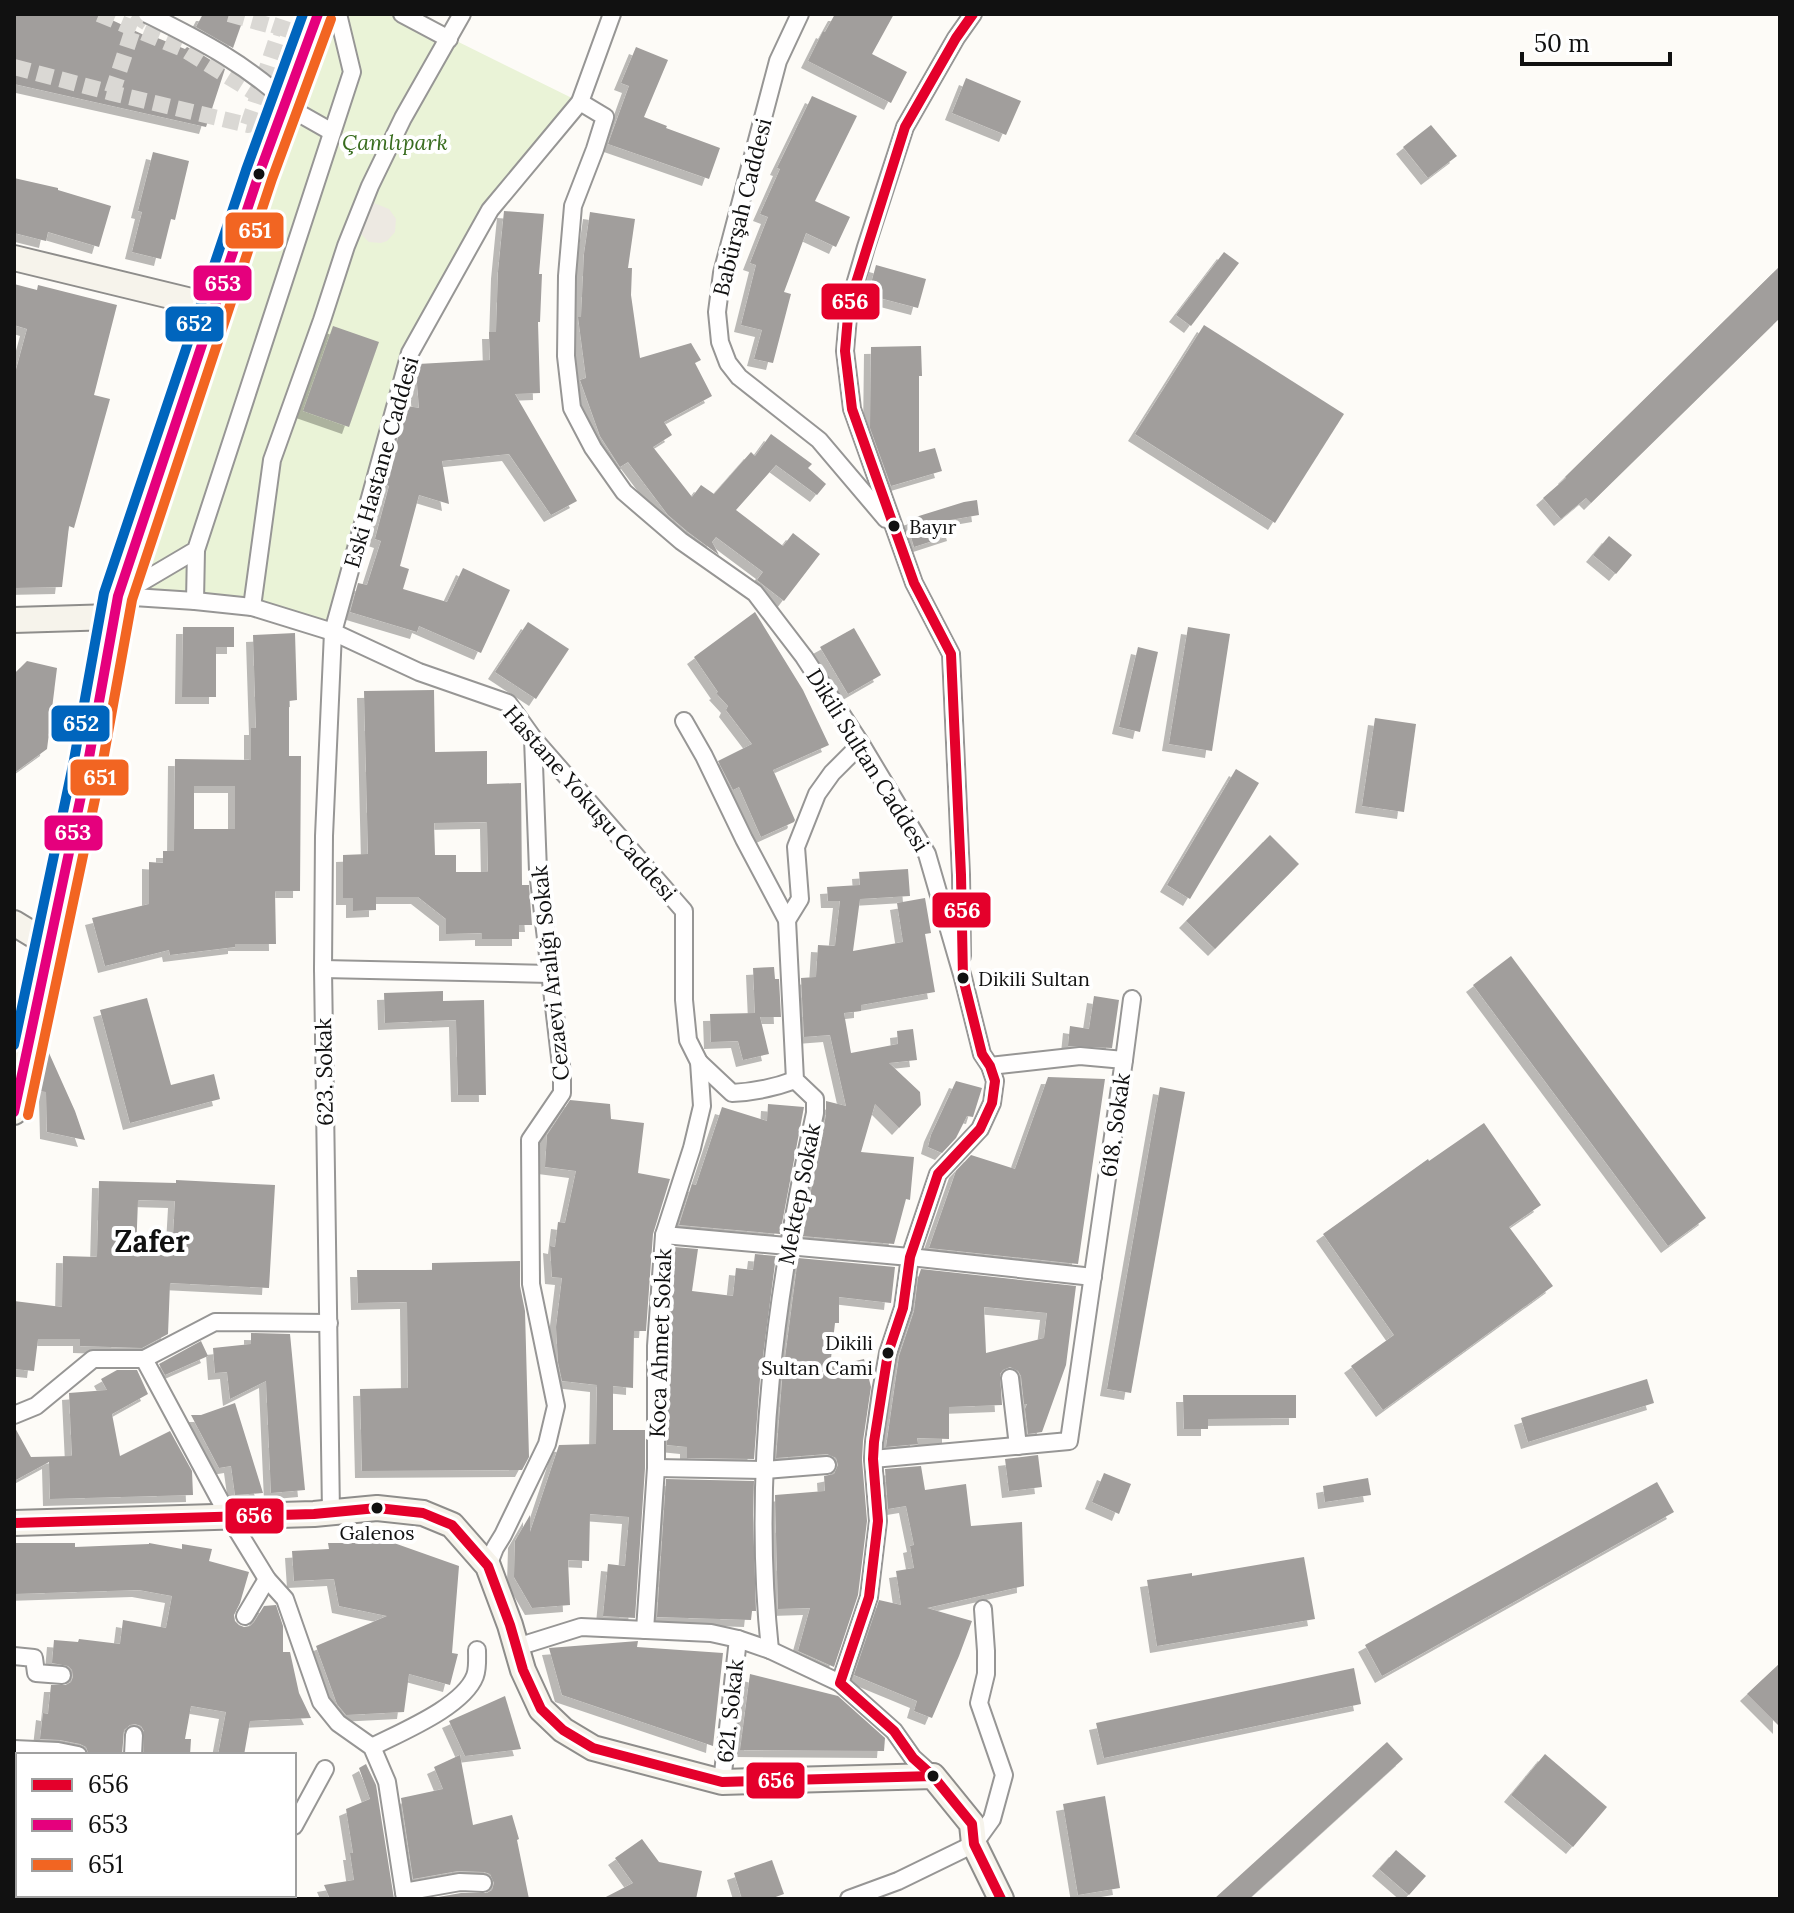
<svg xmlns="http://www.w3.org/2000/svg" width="1794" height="1913" font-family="Lora,serif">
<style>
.green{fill:#eaf3d7}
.plaza{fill:#ede9e2}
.building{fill:#a19e9c;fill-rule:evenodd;filter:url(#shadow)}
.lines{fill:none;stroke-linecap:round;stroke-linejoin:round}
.street-tunnel{stroke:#dad8d4;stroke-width:16;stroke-dasharray:16 8;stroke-linecap:butt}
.street-casing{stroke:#979695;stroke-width:20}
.secondary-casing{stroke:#8e8d8b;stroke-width:28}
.street{stroke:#fffefe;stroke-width:16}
.secondary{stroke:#f6f3eb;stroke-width:24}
.street-bridge-casing{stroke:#979695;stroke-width:20;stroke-linecap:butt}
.street-bridge{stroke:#fffefe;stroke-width:16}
.bus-1-casing{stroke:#fff;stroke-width:16}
.bus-2-casing{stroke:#fff;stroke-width:16}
.bus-3-casing{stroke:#fff;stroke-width:16}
.bus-4-casing{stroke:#fff;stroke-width:16}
.bus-1{stroke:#e4002b;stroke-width:10}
.bus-2{stroke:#e5007d;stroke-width:10}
.bus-3{stroke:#f26522;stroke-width:10}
.bus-4{stroke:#0065bd;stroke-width:10}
.bus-dot{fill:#111;stroke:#fff;stroke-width:3}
.labels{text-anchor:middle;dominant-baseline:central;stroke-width:8;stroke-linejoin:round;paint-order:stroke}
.bus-label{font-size:20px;fill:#111;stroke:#fff;text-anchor:start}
.park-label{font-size:22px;font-style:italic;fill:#386c1e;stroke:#fff}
.street-label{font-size:22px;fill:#111;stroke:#fff}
.district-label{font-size:30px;font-weight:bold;fill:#111;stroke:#fff}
.line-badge{stroke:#fff;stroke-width:3}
.badge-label{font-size:22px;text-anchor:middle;font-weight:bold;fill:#fff}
</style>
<defs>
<filter id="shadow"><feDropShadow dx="-7" dy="7" stdDeviation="0" flood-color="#0004"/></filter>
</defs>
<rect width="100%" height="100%" fill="#fdfbf7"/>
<path class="green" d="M318,14h84l178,88 -90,108 -80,143 -77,279 -81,-25 -134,-11z"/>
<path class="plaza" d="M370,186l9,3 -5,14 15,6 7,10 -1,13 -8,9 -6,2 -12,-1 -9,-9z"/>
<g class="building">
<path d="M14,14h85l45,21 1,-2 40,16 2,-2 14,7 24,15 -19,58 -192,-43z"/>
<path d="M203,14h42l-12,34 -37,-21z"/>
<path d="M835,14h59l-22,40 35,18 -16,31 -83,-42 15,-30 2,1z"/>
<path d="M636,47l32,13 -24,57 23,9 -1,2 54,20 -11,31 -101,-35 21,-58 -8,-3z"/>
<path d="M966,78l55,23 -15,34 -54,-22z"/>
<path d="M812,96l45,20 -42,85 35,16 -14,30 -30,-14 -22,59 7,2 -18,69 -19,-4 8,-29 -21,-5 15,-60 -6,-2 18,-46 -8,-3 20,-45 -3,-1z"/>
<path d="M1431,125l26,31 -29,22 -25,-31z"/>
<path d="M153,152l36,9 -14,59 -4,-1 -10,40 -29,-7 10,-40 -4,-1z"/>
<path d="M14,178l44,10v2l53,16 -12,41 -51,-15 -2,9 -32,-8z"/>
<path d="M504,211l40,3 -5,60h3l-2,48h-2l2,71 -25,1 62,107 -26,14 -42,-61 -67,7 7,43 -30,-9 -19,71 9,3 -6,20 44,13 16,-34 47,22 -29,63 -62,-27 -2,6 -67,-20 8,-29 9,2 14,-44 -6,-2 14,-53 -4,-2 22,-78 12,2 -3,-37 2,-7 72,-4 -1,-28h7l2,-60z"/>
<path d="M590,212l45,7 -7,49h4l-1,27 9,63 51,-15 10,17 -6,3 17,33 -48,26 8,13 -19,12 39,50 9,-12 13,9 37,-42 4,4 16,-22 41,30 -4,4 18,16 -9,11 -41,-30 -40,45 47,36 10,-13 27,21 -36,47 -27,-21 6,-8 -47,-35 -4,5 7,13 -31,-23 -20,-17 -40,-53 -8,5 -20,-31 -20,-56 6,-2 -8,-61h3l3,-63z"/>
<path d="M1224,252l15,11 -48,63 -15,-11z"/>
<path d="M876,265l50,14 -8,29 -50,-13z"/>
<path d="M1780,266v52l-189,185 -5,-5 -25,21 -18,-21 23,-20 -1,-1z"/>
<path d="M14,284l23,6 1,-5 79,20 -23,90 16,4 -36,129 -5,-2 -7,61 -48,1v-211l13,-48 -13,-4z"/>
<path d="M1204,325l140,89 -69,109 -140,-89z"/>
<path d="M333,326l46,16 -30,85 -46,-16z"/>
<path d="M921,346l1,30h-3v76l16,-4 7,23 -51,15 -21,-58 1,-81z"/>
<path d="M977,500l2,15 -29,5 4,14 -40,13 -8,-27 58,-18z"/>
<path d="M1609,536l23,19 -16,19 -23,-19z"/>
<path d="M755,612l48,78 26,55 -56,25 22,50 -1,2 -33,15 -22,-50 -6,3 -15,-29 34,-17 -26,-34 2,-4 -12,-13 2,-1 -24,-35z"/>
<path d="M528,622l41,27 -33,50 -41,-27z"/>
<path d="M183,627h51v20h-18v50h-34z"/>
<path d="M1188,627l42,7 -18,117 -43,-7z"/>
<path d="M854,628l27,47 -33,19 -28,-47z"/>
<path d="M295,633l2,67 -8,1v55h12l-1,135h-25l1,53h-41v3l-65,8 -1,-5 -64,16 -13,-48 57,-14v-42l14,1v-12h11l1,-92 76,1v-32h5l-3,-93zM194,786h41v43h-41z"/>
<path d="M1138,647l20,5 -18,80 -21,-5z"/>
<path d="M27,661l30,7 -10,81 -33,24v-99z"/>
<path d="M434,690l1,62 52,-1v33l34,-1 1,102h7l3,40h-13v14h-37v-6l-36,1v-15l-28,-22h-42v13l-23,1v-13h-10v-43l25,-1 -4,-163zM487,822l1,50h-32v-17h-21l-1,-32z"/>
<path d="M1375,718l41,6 -12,88 -42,-6z"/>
<path d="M1236,769l23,14 -69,116 -23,-14z"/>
<path d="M1270,835l29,29 -84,85 -29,-28z"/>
<path d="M908,869l2,27 -50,3 -7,52 50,-9 -6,-39 28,-5 6,35 -6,1 10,58 -74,13v6l-17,2 7,40 47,-9 -1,-13 16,-2 4,31 -28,3 31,29 1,13 -22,23 -24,-24 -14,48 53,5 -4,43 -4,-1 -12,45 -92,-8 24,-121v-14l20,5 -16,-71 -26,2 -3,-59 15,-1 2,-32 17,1 5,-45h-12l-1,-14 33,-2 -1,-13z"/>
<path d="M1511,956l195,262 -38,28 -195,-261z"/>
<path d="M774,967l1,12h4l2,38h-21l9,37 -26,6 -5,-19 -27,1 -1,-28 45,-1 -2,-45z"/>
<path d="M443,991v10l41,-1 2,95h-28l-2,-75 -71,3 -1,-30z"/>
<path d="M1094,996l25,4 -7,48 -44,-2 2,-20 19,3z"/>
<path d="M147,998l24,87 43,-11 6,25 -90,24 -30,-113z"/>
<path d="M49,1053l26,58 10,29 -38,-8 -1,-40 -7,-1z"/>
<path d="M1048,1077l57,2 -27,185 -149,-16 27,-77 15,-16 44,14z"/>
<path d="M956,1081l26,7 -9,29 -6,-1 -11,22 -14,15 -14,-6 3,-12z"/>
<path d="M1160,1087l25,5 -54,301 -24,-4z"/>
<path d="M570,1100l40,4 1,15 33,4 -6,50 32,6 -17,55 -7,97h-12l-1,57 -20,-2v44h32v38l-10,150 -32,-2 5,-52 17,2 4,-49 -39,-3 -1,47 -21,-1 2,45 -38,3 -18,-31 1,-36 15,-26v17l29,-87 37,-1 1,-59 -35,-4 -4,-19 -2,-35 6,-49 -10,-1 -2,-31 5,1 3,-25 7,1 11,-52 -31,-4 2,-32z"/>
<path d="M768,1104l36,3 -24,127 -101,-9 13,-41 4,1 26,-78 45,14z"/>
<path d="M1484,1123l57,82 -32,22 44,59 -170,124 -32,-44 43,-31 -71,-101 105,-75 1,2z"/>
<path d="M176,1180l99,5 -6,103 -99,-5 -2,51 -26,14 -62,-2v-7h-42l-4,32 -20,-2v-68l48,6 1,-51 34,1 2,-76 77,2zM138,1200l37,1 -3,53 -36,-1z"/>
<path d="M674,1247l24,2 -6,42 41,5 3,-28 17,2 2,-16 21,2 -16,123 -6,80 -67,-1v-11l-20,-2v-99z"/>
<path d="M798,1258l97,9 -4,36 -52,-6v26h-4l-5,44 34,-8 7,28 -8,54 -1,19 5,61 -9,74 -24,72 -36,-16 12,-43 -32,1 -3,-114 50,-4 -1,-15 10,-2 4,-9 -2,-7 -9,-4 -51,4 6,-77z"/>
<path d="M520,1261v25l5,25 4,146 -7,13 -160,1 -2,-82 48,-1 -1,-86 -49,1 -1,-33h75v-7z"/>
<path d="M921,1269l155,17 -10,79 -24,67 -14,2 -3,-25 2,-5h-3l-3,-28 -3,-5 -8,-4 -7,3 -3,4 2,31 -53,2v32l-32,-1 1,6 -32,3 13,-91 15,-45 4,-33zM984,1307l63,6 -3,25 -58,15z"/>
<path d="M251,1333l39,1 15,156 -34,3 -5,-112 -36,18 -3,-27 -12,1 -2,-25 38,-4z"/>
<path d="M201,1341l7,15 -43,19 -6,-11z"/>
<path d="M117,1370h20l11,24 -36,20 8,42 50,-25 22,40 1,24 -143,4 -1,-37 -35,19v-55l17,31 41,-1 -3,-63 38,-3 -6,-11z"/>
<path d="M1647,1379l7,24 -126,39 -7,-24z"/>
<path d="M1183,1395h113v23l-88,1v10h-24z"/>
<path d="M235,1403l28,90 -28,2 -4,-29 -12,2 -28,-53h10z"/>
<path d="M1038,1455l4,32 -33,4 -4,-32z"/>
<path d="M921,1466l4,24 41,-6 5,42 51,-4 2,64 -97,22 45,13 -13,35 -27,62 -18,-7 3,-10 -63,-26 25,-75 22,5 -5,-34 18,-3 -4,-22 4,-1 -8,-39 -18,3 -3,-40z"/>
<path d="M1104,1473l27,11 -12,30 -27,-12z"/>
<path d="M1368,1478l3,17 -46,7 -2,-16z"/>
<path d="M666,1479l88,2 -1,34 3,96h-4l-1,9 -94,-3z"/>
<path d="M1657,1482l17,30 -292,164 -17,-31z"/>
<path d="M14,1543h61v4l74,-3v-1l33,6v-5l30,5 -3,12 40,11 -9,31 -6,12 1,6 4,4 5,2 6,-1 4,-4 10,-16 12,-1 7,21v26h7l9,41 12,25 -61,3 -6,34h-26l8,-43 -35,-6 -6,33h6l-1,16h-46v-24l-3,-5 -6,-2 -5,1 -6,5 -2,25h-33l-3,-8 -6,-3 -20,-4 -20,-1 3,-26 5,1 3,-29h15l5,-3 2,-5 -1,-7 -4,-4 -16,-3 2,-23 24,2 1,-3 41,5 3,-24 43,8 6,-32 -33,-6 -125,4z"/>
<path d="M328,1543h66l65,23 -7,87 6,1 -8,31 -41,-11 -5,38 -58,3 -9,-11 -21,-58 71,-30 -48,-10 -5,-27 -40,2 -2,-30 37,-2z"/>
<path d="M1304,1557l11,62 -158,27 -10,-66 45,-7v3z"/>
<path d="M638,1641l-1,6 86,6 -10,93 -151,-51 -13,-47z"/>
<path d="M1780,1663v64l-33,-33z"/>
<path d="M1354,1668l7,36 -257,54 -8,-35z"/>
<path d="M750,1674l88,22 47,42 -1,13 -144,-1z"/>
<path d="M505,1696l16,53 -56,7 -16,-35z"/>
<path d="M1387,1742l16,17 -154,140h-35z"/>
<path d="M1545,1754l62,53 -34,40 -62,-52z"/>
<path d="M460,1755l13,70 39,-10 7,24 -2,1 12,59h-102l34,-6h26l5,-3 2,-7 -4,-9 -6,-2 -26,-1 -45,8 -12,-81 42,-9 -9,-22z"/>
<path d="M366,1764l10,21 18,114h-64l-6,-14 30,-5 -4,-27h3l-7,-44 24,-10 -11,-31z"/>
<path d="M1105,1796l15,92 -42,7 -15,-91z"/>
<path d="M642,1839l17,23 43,9 -6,28h-94l31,-16 -18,-25z"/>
<path d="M1396,1850l30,26 -17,19 -30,-26z"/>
<path d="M772,1860l12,34 -14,5h-28l-8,-26z"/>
</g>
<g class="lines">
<g class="street-tunnel">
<path d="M99,14l86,36 73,45"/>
<path d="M229,14l53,15"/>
<path d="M14,67l98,26 136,32 37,-111"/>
<path d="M112,93l21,-64 10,-15"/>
</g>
<defs>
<g id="street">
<path d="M402,14l47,25"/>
<path d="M800,14l-22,47 -56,212 -5,39 3,30 8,21 11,14 80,63 67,79"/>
<path d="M580,102l25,15 -10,32 -22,57 -6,70 -1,80 6,52 21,40 31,44 57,49 74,52 49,64 57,87 66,110 36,124 19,76 8,12 5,15 -3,22 -12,26 -42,45 -28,83 -7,51 -15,45 -7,39 -7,50 -1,17 5,62 -9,76 -29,86"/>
<path d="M295,111l37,21"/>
<path d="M118,596l77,5 57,6 81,25 86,40 89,31 25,35 151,173v89l4,40 11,22 3,44 -10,42 -28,87 -8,111v122l-11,162"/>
<path d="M118,596l78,-46 156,-478 -14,-58"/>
<path d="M195,601l1,-51"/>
<path d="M252,607l20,-147 50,-140 24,-74 24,-60 33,-68 59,-104"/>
<path d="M684,721l20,35 40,83 43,81 8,160 20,19v14c-39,176 -64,357 -45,537"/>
<path d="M787,920l13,-21 -4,-52 21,-53 15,-21 29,-29"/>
<path d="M962,956l-1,-81 -10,-221 -37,-71 -62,-174 -7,-58 4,-46 17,-58 39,-120 51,-89 17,-24"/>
<path d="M323,969l227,5"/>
<path d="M1124,1060l8,-61"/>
<path d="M699,1062l33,31c22,-1 42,-5 63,-13"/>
<path d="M664,1235l246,22 183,20"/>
<path d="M144,1359l85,158 38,62 18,20 36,103 17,21 34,24 15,35 18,117"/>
<path d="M1010,1378l8,68"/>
<path d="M14,1415l22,-9 57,-47h51l71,-37 114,1"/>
<path d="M873,1459l196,-18 55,-381 -44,-4 -90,10"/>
<path d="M656,1468l109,2 62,-5"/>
<path d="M331,1513l-8,-544 1,-133 9,-204 77,-279 80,-143 90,-108 32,-88"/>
<path d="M488,1566l7,-18 8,-13 44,-91 9,-38 -25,-122 -1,-144 32,-47v-19l-24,-203 -5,-133"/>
<path d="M245,1616l22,-37"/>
<path d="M517,1647l64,-20 130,6 27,6 32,11 70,33 54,48 19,27 20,18"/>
<path d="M14,1656l20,2 2,15 26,2"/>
<path d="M372,1747c29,-15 91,-40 103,-71 3,-8 2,-17 2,-26"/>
<path d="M14,1749l44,2 20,4"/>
<path d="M133,1755l1,-20"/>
<path d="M722,1782l16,-143"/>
<path d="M294,1826l31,-57"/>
<path d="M14,1836l4,2"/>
<path d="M404,1892l56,-10 23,1"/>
<path d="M274,1899v-4"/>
<path d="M849,1899l49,-18 76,-37 18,-25 12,-44 -25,-72 7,-29v-23l-3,-42"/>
</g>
<g id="secondary">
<path d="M14,258l202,49"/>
<path d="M14,620l99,-3"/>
<path d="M14,923l36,22"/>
<path d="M14,1112l74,-349 30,-167 98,-289 43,-133 59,-160"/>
<path d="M14,1523l300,-9 63,-6 46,5 29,12 36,41 22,59 13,45 18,39 22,21 30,18 129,34 211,-6 39,48 2,20 27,55"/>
</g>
</defs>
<use href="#street" class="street-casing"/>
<use href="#secondary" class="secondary-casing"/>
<use href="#street" class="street"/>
<use href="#secondary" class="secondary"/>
<defs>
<path id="street-bridge" d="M147,14c53,26 107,54 148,97"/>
</defs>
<use href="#street-bridge" class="street-bridge-casing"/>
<use href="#street-bridge" class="street-bridge"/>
<defs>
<g id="bus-1">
<path d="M14,1523l300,-9 63,-6 46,5 29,12 36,41 22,59 13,45 18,39 22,21 30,18 129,34 211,-6 39,48 2,20 27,55"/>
<path d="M933,1776l-20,-18 -19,-27 -54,-48 29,-86 9,-76 -5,-62 1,-17 14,-89 15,-45 7,-51 28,-83 42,-45 12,-26 3,-22 -5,-15 -8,-12 -19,-76 -2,-103 -10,-221 -37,-71 -62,-174 -7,-58 4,-46 56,-178 51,-89 17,-24"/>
</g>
<path id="bus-2" d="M14,1112l74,-349 30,-167 141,-422 59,-160"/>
<path id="bus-3" d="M28,1115l74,-349 30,-166 140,-421 59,-160"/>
<path id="bus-4" d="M14,1045l60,-285 30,-167 142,-423 57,-156"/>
</defs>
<use href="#bus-1" class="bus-1-casing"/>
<use href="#bus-2" class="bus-2-casing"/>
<use href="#bus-3" class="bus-3-casing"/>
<use href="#bus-4" class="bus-4-casing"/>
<use href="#bus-1" class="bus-1"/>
<use href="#bus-2" class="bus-2"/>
<use href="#bus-3" class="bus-3"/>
<use href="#bus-4" class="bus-4"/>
</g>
<g class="bus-dot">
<circle cx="259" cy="174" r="7"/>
<circle cx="894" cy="526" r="7"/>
<circle cx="963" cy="978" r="7"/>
<circle cx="888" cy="1353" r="7"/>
<circle cx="377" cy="1508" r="7"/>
<circle cx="933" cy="1776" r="7"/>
</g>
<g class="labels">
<g class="bus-label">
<text x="909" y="526">Bayır</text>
<text x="978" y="978">Dikili Sultan</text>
<text x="873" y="1342" text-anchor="end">Dikili<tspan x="873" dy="25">Sultan Cami</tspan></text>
<text x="377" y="1532" text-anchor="middle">Galenos</text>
</g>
<g class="park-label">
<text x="395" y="142">Çamlıpark</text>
</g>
<g class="street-label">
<text transform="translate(742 207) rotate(-76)">Babürşah Caddesi</text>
<text transform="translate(381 462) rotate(-74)">Eski Hastane Caddesi</text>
<text transform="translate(868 760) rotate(58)">Dikili Sultan Caddesi</text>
<text transform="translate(590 803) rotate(49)">Hastane Yokuşu Caddesi</text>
<text transform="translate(550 973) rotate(-96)">Cezaevi Aralığı Sokak</text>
<text transform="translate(324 1072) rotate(-91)">623. Sokak</text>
<text transform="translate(1115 1125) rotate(-82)">618. Sokak</text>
<text transform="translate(799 1194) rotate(-79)">Mektep Sokak</text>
<text transform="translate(660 1343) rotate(-88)">Koca Ahmet Sokak</text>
<text transform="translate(730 1711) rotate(-84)">621. Sokak</text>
</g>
<g class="district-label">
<text x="152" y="1241">Zafer</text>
</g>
</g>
<g class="line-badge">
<rect x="224" y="211" width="61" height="39" rx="8" fill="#f26522"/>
<rect x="192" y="264" width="61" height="38" rx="8" fill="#e5007d"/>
<rect x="820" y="282" width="61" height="39" rx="8" fill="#e4002b"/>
<rect x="164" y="305" width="61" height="38" rx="8" fill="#0065bd"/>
<rect x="50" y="704" width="61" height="39" rx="8" fill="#0065bd"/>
<rect x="69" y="758" width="61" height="39" rx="8" fill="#f26522"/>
<rect x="43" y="814" width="61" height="38" rx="8" fill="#e5007d"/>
<rect x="931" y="891" width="61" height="38" rx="8" fill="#e4002b"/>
<rect x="224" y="1497" width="61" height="38" rx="8" fill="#e4002b"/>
<rect x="745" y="1761" width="61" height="39" rx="8" fill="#e4002b"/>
</g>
<g class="badge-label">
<text x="255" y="238">651</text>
<text x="223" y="291">653</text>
<text x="850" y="309">656</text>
<text x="194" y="331">652</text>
<text x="81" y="731">652</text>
<text x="100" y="785">651</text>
<text x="73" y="840">653</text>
<text x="962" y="918">656</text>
<text x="254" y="1523">656</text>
<text x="776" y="1788">656</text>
</g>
<rect width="1794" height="1913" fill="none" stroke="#111111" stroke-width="32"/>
<rect x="16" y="1753" width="280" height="144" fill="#ffffff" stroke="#a0a0a0" stroke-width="2"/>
<rect x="32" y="1779" width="40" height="12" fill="#e4002b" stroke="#a0a0a0" stroke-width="2"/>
<text x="88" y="1793" font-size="24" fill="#111111">656</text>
<rect x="32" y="1819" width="40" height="12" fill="#e5007d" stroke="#a0a0a0" stroke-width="2"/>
<text x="88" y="1833" font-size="24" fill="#111111">653</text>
<rect x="32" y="1859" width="40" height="12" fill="#f26522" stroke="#a0a0a0" stroke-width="2"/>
<text x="88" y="1873" font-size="24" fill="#111111">651</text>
<path d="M1522 52v12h148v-12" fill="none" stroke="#111111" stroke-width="4"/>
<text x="1534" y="52" font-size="24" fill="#111111" stroke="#ffffff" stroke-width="6" paint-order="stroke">50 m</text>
</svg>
